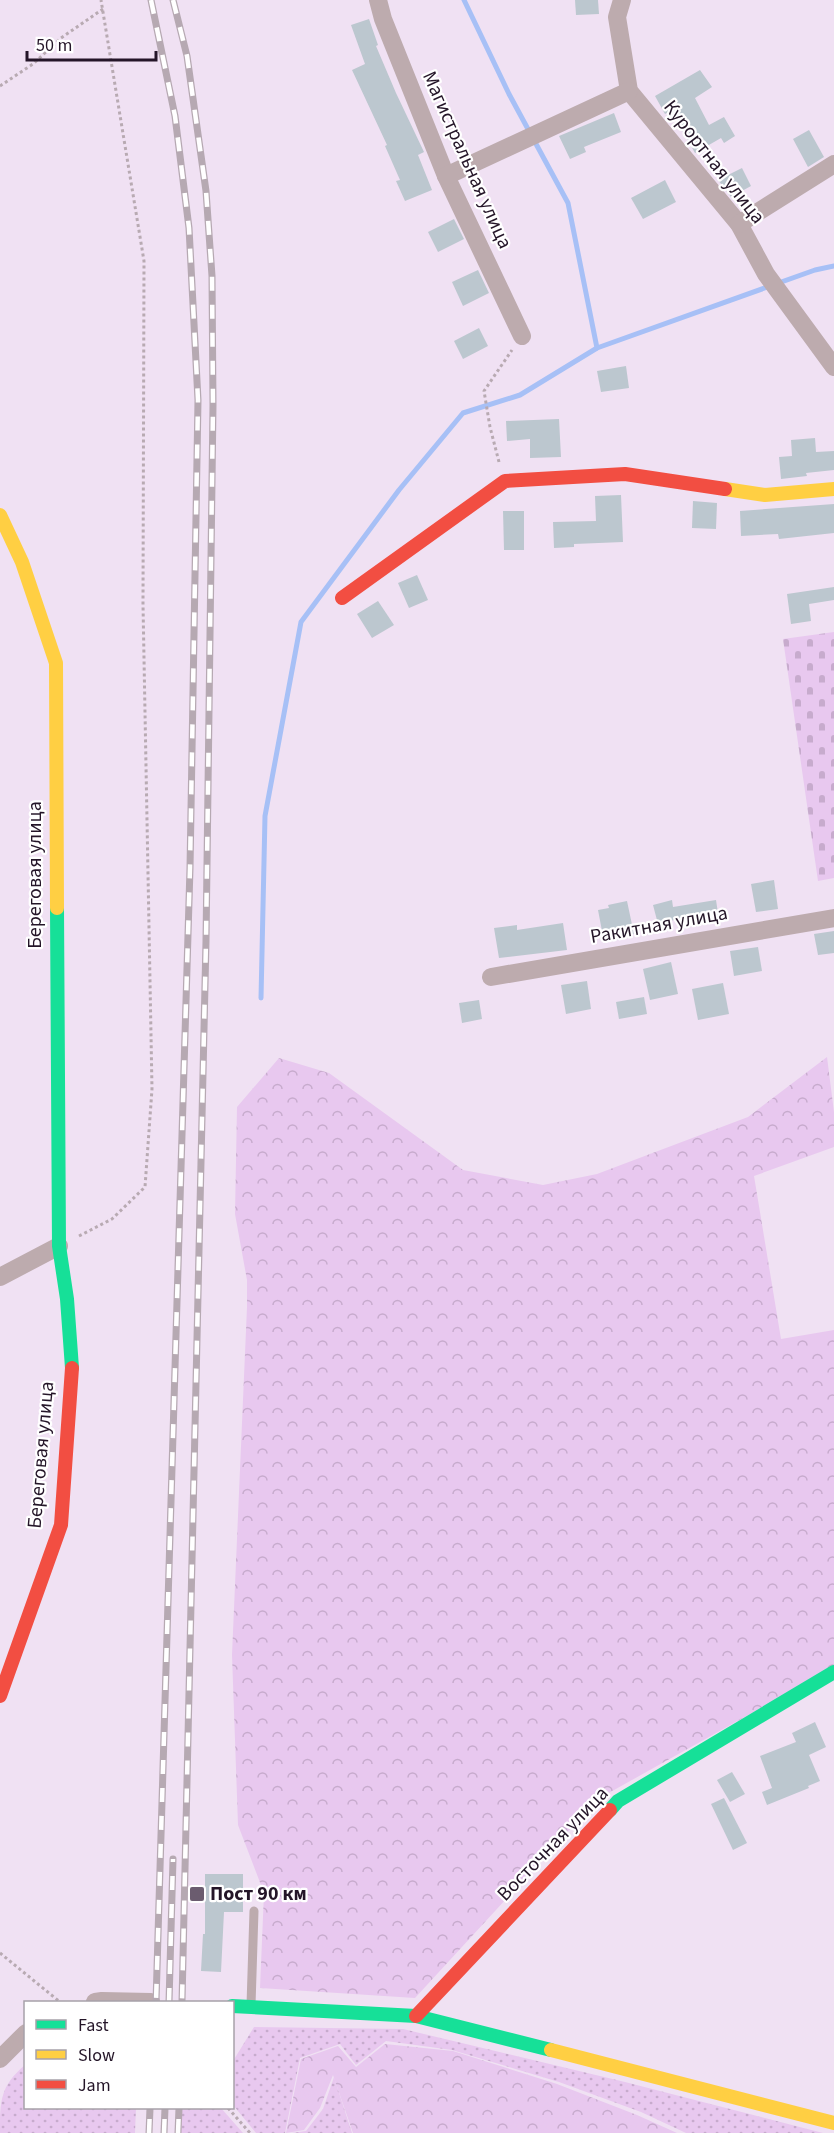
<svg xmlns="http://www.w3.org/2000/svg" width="834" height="2133" font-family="'Source Sans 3',sans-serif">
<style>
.grass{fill:url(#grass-dots)}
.forest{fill:url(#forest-crowns)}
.cemetery{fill:url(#cemetery-stones)}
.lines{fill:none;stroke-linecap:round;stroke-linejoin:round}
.stream{stroke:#a7c0f6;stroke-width:5}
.building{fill:#bcc7cf}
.path{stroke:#b8aab2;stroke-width:3;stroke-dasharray:3 3;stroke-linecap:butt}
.lane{stroke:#bdabae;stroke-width:9}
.street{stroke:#bdabae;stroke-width:18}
.fast{stroke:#16e098;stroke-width:14}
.slow{stroke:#ffcf43;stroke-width:14}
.jam{stroke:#f24e42;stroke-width:14}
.rail-casing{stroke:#b6a9b2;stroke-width:7}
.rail{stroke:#fff;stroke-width:4.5;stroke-dasharray:14;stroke-linecap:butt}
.poi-dot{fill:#6b5c6f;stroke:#fff;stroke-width:2}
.labels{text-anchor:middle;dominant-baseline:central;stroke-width:4.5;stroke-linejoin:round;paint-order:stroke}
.street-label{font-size:20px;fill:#241528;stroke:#fff}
.poi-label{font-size:20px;font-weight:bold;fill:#241528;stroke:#fff;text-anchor:start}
</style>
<defs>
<pattern id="grass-dots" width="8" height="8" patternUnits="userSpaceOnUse" patternTransform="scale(1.5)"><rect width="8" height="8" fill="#e8c8ef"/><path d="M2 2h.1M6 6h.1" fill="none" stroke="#c7abcd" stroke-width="1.8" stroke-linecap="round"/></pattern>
<pattern id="forest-crowns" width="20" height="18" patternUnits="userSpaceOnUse" patternTransform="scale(1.5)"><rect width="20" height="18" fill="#e8c8ef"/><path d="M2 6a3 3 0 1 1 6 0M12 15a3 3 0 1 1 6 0" fill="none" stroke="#c7abcd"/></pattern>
<pattern id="cemetery-stones" width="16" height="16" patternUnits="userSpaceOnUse" patternTransform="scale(1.5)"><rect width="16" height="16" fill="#e8c8ef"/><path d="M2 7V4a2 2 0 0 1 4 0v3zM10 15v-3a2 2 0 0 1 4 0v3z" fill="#c7abcd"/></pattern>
</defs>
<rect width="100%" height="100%" fill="#f0e1f3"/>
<g class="grass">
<path d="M254,2027l149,2 222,53 198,51h-137l-45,-21 -82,-30 -107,-32 -66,-9 -30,24 -16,-21 -40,14 -15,75h-29l-23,-28v-44z"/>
<path d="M25,2065l1,43h110l-1,25h-135c0,-32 0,-47 25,-68z"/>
<path d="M334,2077l18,56h-60l14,-2 17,-22z"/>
<path d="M182,2108h39l22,25h-62z"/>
</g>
<g class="forest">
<path d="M827,1057l7,55v35l-80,29 27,163 53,-9v337l-236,132 -183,199 -155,-10 4,-95 -26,-68 -6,-170 15,-348v-27l-12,-66 2,-107 42,-49 50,15 134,97 80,15 54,-11 151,-57z"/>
<path d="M385,2044l68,7 104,33 80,31 40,18h-324l-20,-58 -13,33 -16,22 -18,3 15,-74 37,-13 18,21z"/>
</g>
<path class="cemetery" d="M834,632v246l-16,3 -35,-242z"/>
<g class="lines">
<g class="stream">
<path d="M464,0l45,94 59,109 29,145"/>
<path d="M261,998l4,-182 36,-194 98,-132 64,-77 57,-18 77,-47 218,-78 19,-4"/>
</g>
</g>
<g class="building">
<path d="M575,0h23l1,14 -23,1z"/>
<path d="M369,19l9,26 -2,1 20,47 28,59 -6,3 14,35 -27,11 -9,-20 4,-1 -15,-34 2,-1 -35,-75 13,-6 -14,-39z"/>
<path d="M700,70l12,17 -17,11 14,27 15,-8 11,19 -11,7 -3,-5 -26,15 -24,-42 -6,3 -10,-18z"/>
<path d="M614,113l7,19 -37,15 2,5 -16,7 -11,-23z"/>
<path d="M809,130l15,27 -16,10 -15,-28z"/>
<path d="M742,168l9,18 -20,11 -13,-17z"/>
<path d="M665,180l11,22 -33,17 -12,-21z"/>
<path d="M454,219l10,20 -26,13 -10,-20z"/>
<path d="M478,270l11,23 -26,13 -11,-24z"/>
<path d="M479,328l9,18 -25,13 -9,-18z"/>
<path d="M626,366l3,22 -28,4 -4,-21z"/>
<path d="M559,419l2,38 -31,1v-19l-23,2 -1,-20z"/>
<path d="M815,438l1,14 18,-1v19l-28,3 1,3 -26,3 -2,-22 13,-1 -1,-16z"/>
<path d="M621,495l2,47 -49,2v3l-20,1 -1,-26 43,-1 -1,-25z"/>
<path d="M693,501l24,2 -1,26 -24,-1z"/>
<path d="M834,504v29l-55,6 -1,-5 -37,2 -1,-25z"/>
<path d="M503,511h21v39h-20z"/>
<path d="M417,575l11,25 -19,8 -11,-25z"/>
<path d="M834,587v13l-25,4 2,17 -20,3 -4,-30z"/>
<path d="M378,601l16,24 -22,13 -15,-24z"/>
<path d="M774,880l4,29 -22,3 -5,-28z"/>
<path d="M672,900l1,7 43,-7 3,20 -20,3 -1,-9 -40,10 -5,-19z"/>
<path d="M627,901l7,33 -19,4 -1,-9 -12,2 -4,-21 11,-2 -1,-3z"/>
<path d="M563,923l4,27 -68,8 -5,-30 23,-3v5z"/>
<path d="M834,931v22l-16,2 -4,-21z"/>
<path d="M758,947l4,24 -28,5 -4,-25z"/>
<path d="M671,962l7,32 -28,6 -7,-31z"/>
<path d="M587,981l4,28 -25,5 -5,-29z"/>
<path d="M723,983l6,31 -31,6 -6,-31z"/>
<path d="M644,997l3,17 -28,5 -3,-17z"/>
<path d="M479,1000l3,19 -20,4 -3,-20z"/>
<path d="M815,1722l11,25 -17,8 11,26 -12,5 1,2 -42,17 -5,-13 10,-4 -12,-32 36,-14 -4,-9z"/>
<path d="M732,1772l13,22 -15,8 -13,-22z"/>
<path d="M724,1798l23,45 -14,7 -22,-46z"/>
<path d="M205,1874h38v38h-19l-3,60 -20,-1 2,-37h2z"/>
</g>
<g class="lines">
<g class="path">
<path d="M0,86l33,-22 28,-26 42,-29"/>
<path d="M499,462l-9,-35 -6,-36 28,-41"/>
<path d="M79,1236l33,-17 33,-32 7,-98 -9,-485 1,-343 -43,-261"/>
<path d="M0,1953l60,49"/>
<path d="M228,2108l22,25"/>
</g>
<path class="lane" d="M251,2005l3,-94"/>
<g class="street">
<path d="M378,0l5,19 63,157 76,160"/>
<path d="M622,0l-5,17 12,74 110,133 27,50 68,93"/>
<path d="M446,176l183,-85"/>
<path d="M739,224l95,-60"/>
<path d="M491,977l343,-59"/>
<path d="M0,1277l59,-31"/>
<path d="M95,2002l7,-1 49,1"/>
<path d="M0,2059l26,-26"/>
</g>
<g class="fast">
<path d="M57,908l2,338 8,53 5,69"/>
<path d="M610,1810l8,-9 216,-129"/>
<path d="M232,2006l184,10 135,34"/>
</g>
<g class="slow">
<path d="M725,489l40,6 69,-6"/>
<path d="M0,515l22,47 34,101 1,245"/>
<path d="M551,2050l283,73"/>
</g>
<g class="jam">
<path d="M342,598l163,-117 120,-7 100,15"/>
<path d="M0,1696l61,-171 11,-157"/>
<path d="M416,2016l194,-206"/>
</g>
<defs>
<g id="rail">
<path d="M151,0l24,116 14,112 9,172 -8,468 -34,1134"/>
<path d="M173,0l14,56 19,135 6,85 1,129 -7,536 -24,1061"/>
<path d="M169,2002l4,-143"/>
<path d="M149,2133l1,-25"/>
<path d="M164,2133l1,-25"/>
<path d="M178,2133l1,-25"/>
</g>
</defs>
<use href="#rail" class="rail-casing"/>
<use href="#rail" class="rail"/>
</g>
<rect class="poi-dot" x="189" y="1886" width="16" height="16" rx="3"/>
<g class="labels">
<g class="street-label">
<text transform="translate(467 160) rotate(66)">Магистральная улица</text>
<text transform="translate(714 162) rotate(52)">Курортная улица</text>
<text transform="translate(35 875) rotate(-90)">Береговая улица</text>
<text transform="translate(659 925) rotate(-10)">Ракитная улица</text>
<text transform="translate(41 1455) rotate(-85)">Береговая улица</text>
<text transform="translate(553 1844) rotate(-46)">Восточная улица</text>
</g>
<g class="poi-label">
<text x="210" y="1894">Пост 90 км</text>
</g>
</g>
<rect x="24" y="2001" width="210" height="108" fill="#ffffff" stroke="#a7a1a9" stroke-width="1.5"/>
<rect x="36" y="2020" width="30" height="9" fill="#16e098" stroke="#a7a1a9" stroke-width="1.5"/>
<text x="78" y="2031" font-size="18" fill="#241528">Fast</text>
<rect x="36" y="2050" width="30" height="9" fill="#ffcf43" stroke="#a7a1a9" stroke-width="1.5"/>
<text x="78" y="2061" font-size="18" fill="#241528">Slow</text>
<rect x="36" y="2080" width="30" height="9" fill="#f24e42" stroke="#a7a1a9" stroke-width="1.5"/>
<text x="78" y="2091" font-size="18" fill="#241528">Jam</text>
<path d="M27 51v9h129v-9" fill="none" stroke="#241528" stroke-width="3"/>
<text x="36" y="51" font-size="18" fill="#241528" stroke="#ffffff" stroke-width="4.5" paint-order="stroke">50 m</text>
</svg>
